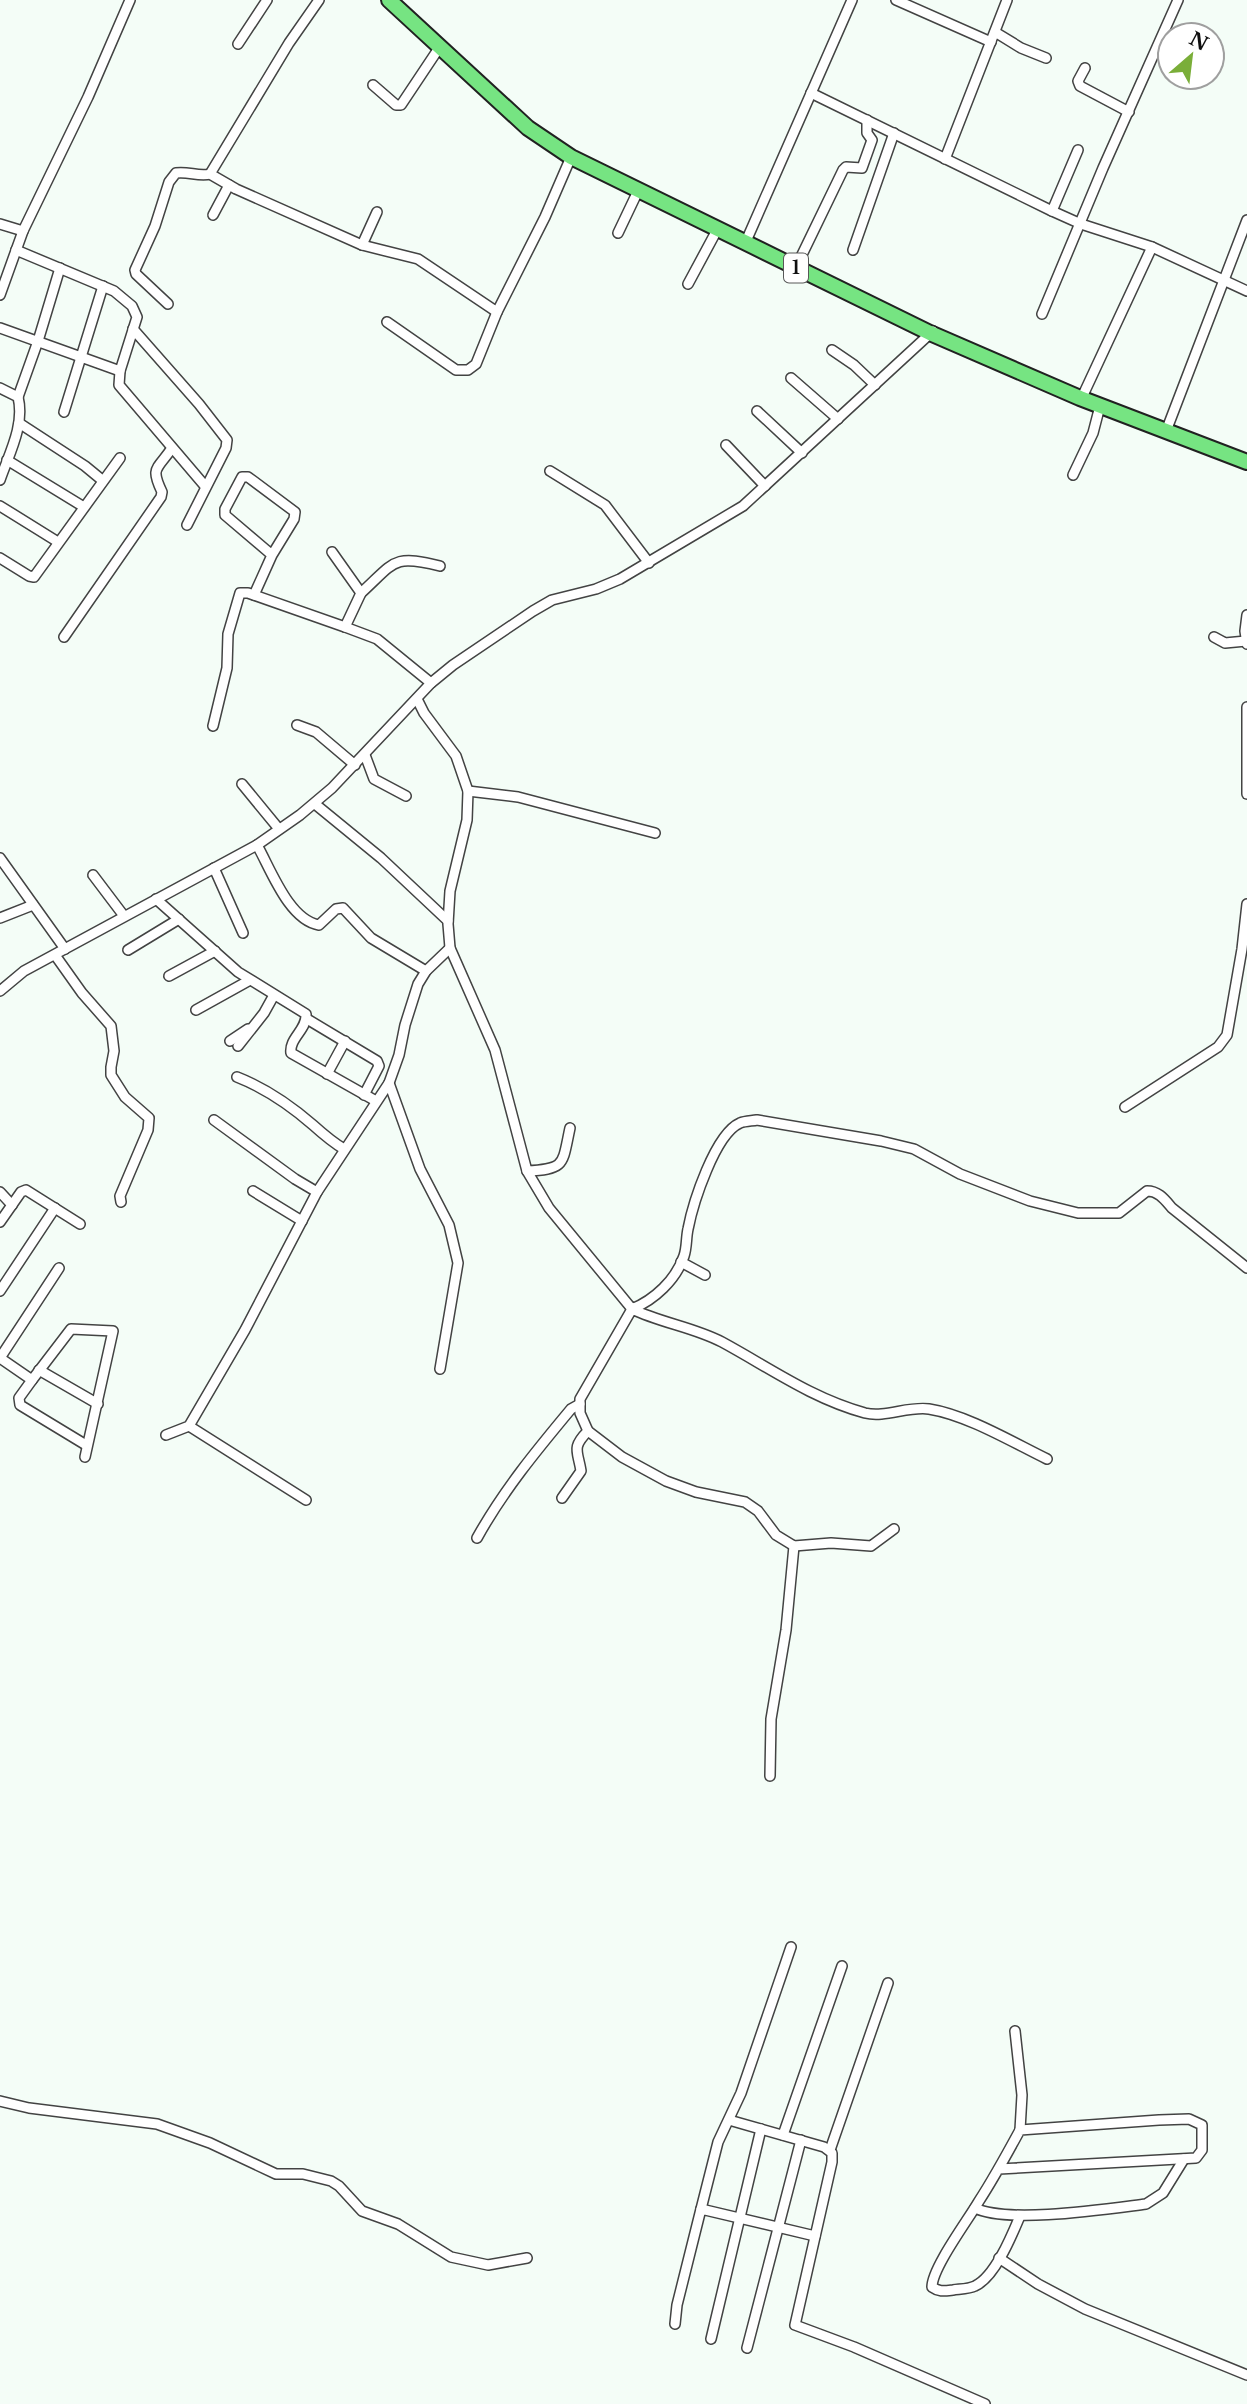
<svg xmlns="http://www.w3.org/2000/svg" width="1247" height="2404" font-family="'Libre Baskerville',serif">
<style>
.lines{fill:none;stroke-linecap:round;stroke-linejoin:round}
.minor-casing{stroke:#434343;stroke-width:12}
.trunk-casing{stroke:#212121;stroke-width:18}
.minor{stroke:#fff;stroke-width:9}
.trunk{stroke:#76e482;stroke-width:14}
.labels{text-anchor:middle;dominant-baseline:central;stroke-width:7;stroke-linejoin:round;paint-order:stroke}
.shield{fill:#fff;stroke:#585858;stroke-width:2}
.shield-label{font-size:18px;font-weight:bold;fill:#101010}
</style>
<rect width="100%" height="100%" fill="#f4fdf7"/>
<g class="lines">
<defs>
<g id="minor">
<path d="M319,0l-30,43 -79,131 26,15 126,56 56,14 79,53 48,-95 26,-60"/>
<path d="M896,0l95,42"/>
<path d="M995,32l26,16 25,10"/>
<path d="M238,44l29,-44"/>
<path d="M1085,68l-7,13 2,5 49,26"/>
<path d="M373,85l23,20h5l38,-57"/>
<path d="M811,93l241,118 29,13 71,23 -68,146"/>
<path d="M945,159l62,-159"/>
<path d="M1052,211l26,-61"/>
<path d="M213,215l16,-30"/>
<path d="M0,224l23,7"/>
<path d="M618,233l20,-42"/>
<path d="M747,239l105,-239"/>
<path d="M362,245l15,-33"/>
<path d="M1152,247l95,44"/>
<path d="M16,250l98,41 18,15 5,11 -17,54 -1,14 86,101"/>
<path d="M853,250l41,-117"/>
<path d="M798,263l45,-93 3,-3 16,1 10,-28 -5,-7v-13"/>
<path d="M688,284l29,-54"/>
<path d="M0,295l23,-64 65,-134 42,-97"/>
<path d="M168,304l-32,-30 -1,-4 20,-44 14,-44 7,-9c12,-2 23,4 34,1"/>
<path d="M1042,314l61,-146 75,-168"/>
<path d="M387,322l69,48h12l8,-6 21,-52"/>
<path d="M0,328l120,43"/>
<path d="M133,329l66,75 28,36 -1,8 -39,77"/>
<path d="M832,350l22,15 21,20"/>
<path d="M791,378l47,41"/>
<path d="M0,388l18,9c7,28 -9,57 -18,83"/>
<path d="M18,397l20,-56 22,-73"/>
<path d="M757,411l45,42"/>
<path d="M64,412l39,-126"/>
<path d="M19,423l66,43 17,14"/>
<path d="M1168,426l79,-206"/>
<path d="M726,445l39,41"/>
<path d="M7,460l77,47"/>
<path d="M550,471l55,34 44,58"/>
<path d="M1073,475l20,-42 7,-27"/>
<path d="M0,506l58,36"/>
<path d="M332,552l29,41 -16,34 32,12 54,44"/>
<path d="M0,558l29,18 5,1 86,-119"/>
<path d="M361,593c34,-31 31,-39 79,-27"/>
<path d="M254,595l18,-40 22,-36 1,-7 -47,-35h-6l-17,32v6l47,40"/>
<path d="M1247,615l-2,16 2,13"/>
<path d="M64,637l97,-140 1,-5c-12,-25 -5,-22 10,-44"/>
<path d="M1214,637l11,6 21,-2"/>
<path d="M417,699l7,14 32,43 12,35 -1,29 -17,71 -2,33 2,24 45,102 32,121 22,37 83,101c22,-9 44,-29 52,-53 3,-9 2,-18 4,-27 5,-26 27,-95 52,-106 5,-2 12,-2 17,-3l124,21 33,8 46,25 70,27 48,12h41l28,-22c12,0 18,9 25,17l75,60"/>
<path d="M1247,707v87"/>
<path d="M297,725l19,7 39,33"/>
<path d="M213,726l14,-58 1,-34 12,-41h8l97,34"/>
<path d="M365,755l9,24 32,17"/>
<path d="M242,784l37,45"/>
<path d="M468,791l50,6 137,36"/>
<path d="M315,804l66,54 67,63"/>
<path d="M257,845c14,25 32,75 62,80l17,-16 7,-1 28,30 55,33"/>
<path d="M0,858l65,91"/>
<path d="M214,868l29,65"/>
<path d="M93,875l31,41"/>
<path d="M156,899l82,73 68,42c1,16 -17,24 -15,39l85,48"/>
<path d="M0,918l33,-13"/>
<path d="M128,950l51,-31"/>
<path d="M55,955l27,38 29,33 3,25 -3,16v8l14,22 24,21 -1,12 -28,66 1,6"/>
<path d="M169,976l46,-25"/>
<path d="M0,991l24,-20 233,-126 43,-30 32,-27 99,-105 22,-18 80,-54 19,-11 44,-11 24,-10 123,-73 190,-175"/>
<path d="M196,1010l54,-30"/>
<path d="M307,1019l70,42 2,5 -15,29"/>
<path d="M230,1041l18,-12"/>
<path d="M238,1046l26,-33 10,-18"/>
<path d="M327,1074l18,-33"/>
<path d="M237,1077c28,11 53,28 76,48 10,9 19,17 31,24"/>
<path d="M389,1083l31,86 29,56 9,38 -18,106"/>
<path d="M1125,1107l93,-60 9,-12 15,-86 5,-45"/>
<path d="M214,1120l81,59 22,13"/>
<path d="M527,1171c39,-2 35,-6 43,-43"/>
<path d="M253,1191l49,30"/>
<path d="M0,1192l12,13"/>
<path d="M0,1222l21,-30 5,-2 54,34"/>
<path d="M681,1262l24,13"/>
<path d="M0,1291l55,-83"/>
<path d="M0,1358l32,22 -13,18 1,7 66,40"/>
<path d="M0,1358l59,-90"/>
<path d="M39,1370l59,34"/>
<path d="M32,1380l39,-51 42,2 -28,126"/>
<path d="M189,1426l117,74"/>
<path d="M166,1435l23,-9 56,-96 72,-138 72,-109 10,-28 6,-30 13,-41 8,-13 24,-23"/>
<path d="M562,1498l19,-27c-3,-20 -10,-23 7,-40"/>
<path d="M894,1529l-23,17 -40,-3 -37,3 -18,-11 -18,-24 -13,-9 -49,-10 -30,-11 -44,-24 -34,-26 -8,-18v-14l52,-90c29,14 61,18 90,33 48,26 89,56 143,71 20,5 43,-7 64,-4 38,6 83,33 118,50"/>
<path d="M477,1538c26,-47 59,-87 94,-129l9,-5"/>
<path d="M770,1776l1,-57 15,-89 8,-84"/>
<path d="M1015,2031l7,64 -2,35"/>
<path d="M0,2101l29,7 128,16 53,19 66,31h27l28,7 8,5 23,25 36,13 53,33 37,8 39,-7"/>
<path d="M729,2120l95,27 8,6v9l-37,163 59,22 131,57"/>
<path d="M783,2135l59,-169"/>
<path d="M830,2150l58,-167"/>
<path d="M999,2169l197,-11 6,-8v-25l-13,-6 -30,1 -139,10c-13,24 -26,48 -41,71 -11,19 -47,67 -47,86 7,5 12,4 21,3 7,-1 16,-1 22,-4 20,-9 37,-51 45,-70"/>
<path d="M975,2208c33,16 131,1 171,-4l17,-11 21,-34"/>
<path d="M701,2209l17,-67 23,-49 50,-146"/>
<path d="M999,2258l39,26 47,25 162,66"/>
<path d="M675,2324l2,-19 24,-96 114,27"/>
<path d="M711,2339l50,-210"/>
<path d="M747,2348l54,-208"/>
</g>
<path id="trunk" d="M389,0l139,128 43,29 359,176 150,65 167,64"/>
</defs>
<use href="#minor" class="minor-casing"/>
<use href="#trunk" class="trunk-casing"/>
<use href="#minor" class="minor"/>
<use href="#trunk" class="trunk"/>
</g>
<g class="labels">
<rect class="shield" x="784" y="253.5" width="24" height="29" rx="5"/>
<g class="shield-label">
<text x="796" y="268">1</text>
</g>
</g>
<g transform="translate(1191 56) rotate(28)"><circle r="33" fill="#ffffff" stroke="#9f9f9f" stroke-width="2"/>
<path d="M0-5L12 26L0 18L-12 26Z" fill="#7aae39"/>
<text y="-10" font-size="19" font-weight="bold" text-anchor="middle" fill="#101010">N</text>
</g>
</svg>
